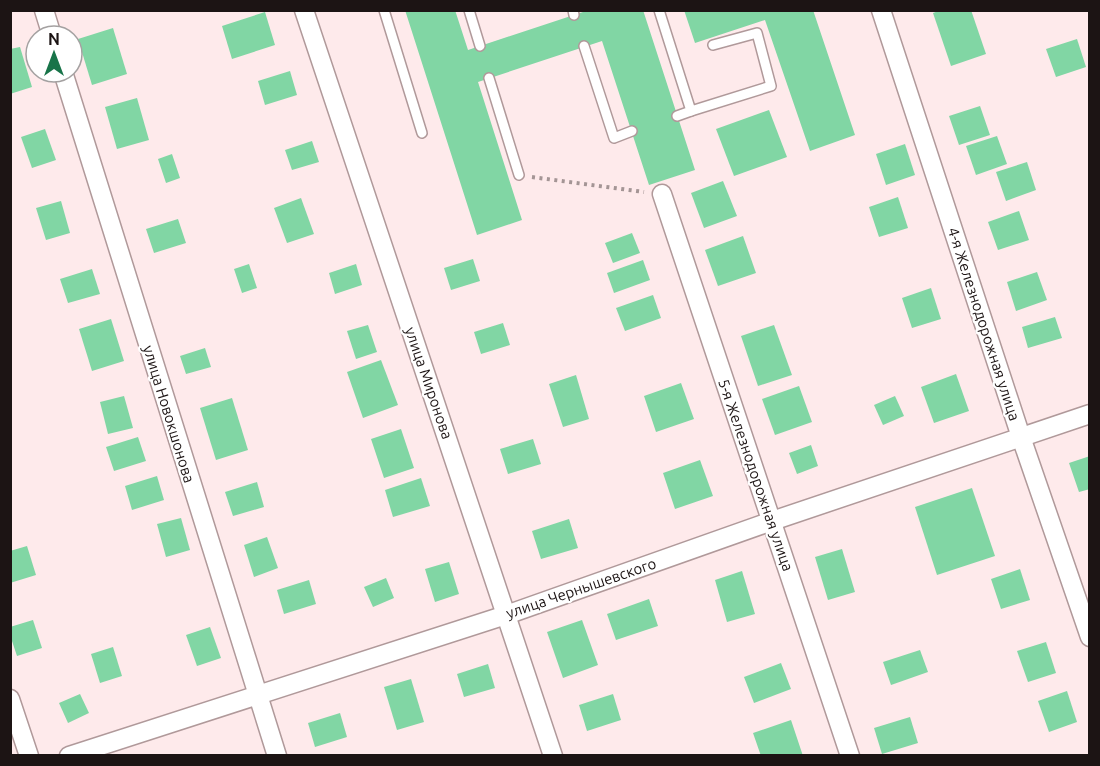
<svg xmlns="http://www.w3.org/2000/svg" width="1100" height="766" font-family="Ubuntu,sans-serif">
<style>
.building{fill:#81d6a4}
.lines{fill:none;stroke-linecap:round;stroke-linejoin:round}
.service-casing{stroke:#b0999a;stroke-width:12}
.minor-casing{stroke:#b0999a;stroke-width:21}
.path{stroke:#a49595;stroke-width:4;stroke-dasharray:3 4.5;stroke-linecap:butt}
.service{stroke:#fff;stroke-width:9}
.minor{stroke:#fff;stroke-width:18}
.labels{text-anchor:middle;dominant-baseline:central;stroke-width:4.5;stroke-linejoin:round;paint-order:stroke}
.street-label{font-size:15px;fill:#1c1414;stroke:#fff}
</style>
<rect width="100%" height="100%" fill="#feeaeb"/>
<g class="building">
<path d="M405,10h50l13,40 121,-40h54l52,160 -46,15 -47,-144 -124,41 44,138 -45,15z"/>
<path d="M684,10h129l42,125 -45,16 -45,-131 -70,23z"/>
<path d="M941,10h30l15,44 -35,12 -18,-53z"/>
<path d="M265,12l10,33 -43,14 -10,-33z"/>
<path d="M113,28l14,46 -35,11 -14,-46z"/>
<path d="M1077,39l9,28 -30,10 -10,-28z"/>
<path d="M20,47l12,40 -22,7v-45z"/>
<path d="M290,71l7,24 -32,10 -7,-24z"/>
<path d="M137,98l12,42 -32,9 -12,-42z"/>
<path d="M980,106l10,29 -31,10 -10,-29z"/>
<path d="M769,110l18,47 -53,19 -18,-47z"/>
<path d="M45,129l11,31 -24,8 -11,-31z"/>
<path d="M997,136l10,28 -31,11 -10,-29z"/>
<path d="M312,141l7,21 -27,8 -7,-20z"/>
<path d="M905,144l10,31 -29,10 -10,-31z"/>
<path d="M172,154l8,24 -14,5 -8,-24z"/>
<path d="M1027,162l9,28 -30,11 -10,-29z"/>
<path d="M723,181l14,35 -33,12 -13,-35z"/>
<path d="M898,197l10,31 -29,9 -10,-30z"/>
<path d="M301,198l13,36 -27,9 -13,-35z"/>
<path d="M61,201l9,32 -24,7 -10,-32z"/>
<path d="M1019,211l10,29 -31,10 -10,-28z"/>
<path d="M178,219l8,24 -32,10 -8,-24z"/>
<path d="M632,233l8,20 -27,10 -8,-20z"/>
<path d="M743,236l13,37 -38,13 -13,-36z"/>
<path d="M473,259l7,22 -29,9 -7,-22z"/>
<path d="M643,260l7,20 -36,13 -7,-20z"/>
<path d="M249,264l8,24 -15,5 -8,-24z"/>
<path d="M356,264l6,21 -27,9 -6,-21z"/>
<path d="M92,269l8,25 -32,9 -8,-24z"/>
<path d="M1037,272l10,28 -31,11 -9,-29z"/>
<path d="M931,288l10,31 -29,9 -10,-30z"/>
<path d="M653,295l8,23 -36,13 -9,-23z"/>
<path d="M1055,317l7,21 -34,10 -6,-21z"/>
<path d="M111,319l13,42 -32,10 -13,-42z"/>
<path d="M503,323l7,22 -29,9 -7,-22z"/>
<path d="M368,325l9,27 -21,7 -9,-28z"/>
<path d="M774,325l18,50 -34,11 -17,-50z"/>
<path d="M205,348l6,19 -25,7 -6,-18z"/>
<path d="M381,360l17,45 -35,13 -16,-46z"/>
<path d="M956,374l13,37 -35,12 -13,-36z"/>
<path d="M576,375l13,44 -26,8 -14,-43z"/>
<path d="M681,383l13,36 -38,13 -12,-36z"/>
<path d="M799,386l13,36 -37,13 -13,-36z"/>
<path d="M124,396l9,32 -25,6 -8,-32z"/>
<path d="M895,396l9,20 -21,9 -9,-20z"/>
<path d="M232,398l16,52 -32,10 -16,-52z"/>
<path d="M401,429l13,39 -30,10 -13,-39z"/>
<path d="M138,437l8,24 -32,10 -8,-24z"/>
<path d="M533,439l8,25 -33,10 -8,-25z"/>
<path d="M811,445l7,21 -21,8 -8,-21z"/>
<path d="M1090,456v33l-11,3 -10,-29z"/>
<path d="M700,460l13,36 -38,13 -12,-36z"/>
<path d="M157,476l7,24 -32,10 -7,-24z"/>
<path d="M421,478l9,28 -37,11 -8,-27z"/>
<path d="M257,482l7,25 -31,9 -8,-24z"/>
<path d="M972,488l23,68 -58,19 -22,-68z"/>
<path d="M181,518l9,32 -24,7 -9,-33z"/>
<path d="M569,519l9,29 -37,11 -9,-28z"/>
<path d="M267,537l11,31 -24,9 -10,-32z"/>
<path d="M27,546l9,29 -26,8v-32z"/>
<path d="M842,549l13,43 -27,8 -13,-43z"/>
<path d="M449,562l10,32 -24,8 -10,-33z"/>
<path d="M1020,569l10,31 -29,9 -10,-30z"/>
<path d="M742,571l13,43 -28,8 -12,-42z"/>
<path d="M386,578l8,20 -21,9 -9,-20z"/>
<path d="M309,580l7,24 -32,10 -7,-24z"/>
<path d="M649,599l9,27 -42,14 -9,-26z"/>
<path d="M33,620l9,28 -25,8 -7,-21v-8z"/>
<path d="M582,620l16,45 -35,13 -16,-46z"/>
<path d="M210,627l11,31 -24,8 -11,-31z"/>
<path d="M1046,642l10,31 -28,9 -11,-31z"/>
<path d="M113,647l9,29 -22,7 -9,-29z"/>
<path d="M920,650l8,22 -37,13 -8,-23z"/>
<path d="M781,663l10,26 -37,14 -10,-26z"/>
<path d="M488,664l7,24 -31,9 -7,-23z"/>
<path d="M411,679l13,43 -27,8 -13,-43z"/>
<path d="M1067,691l10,31 -28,10 -11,-31z"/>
<path d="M80,694l9,19 -21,10 -9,-20z"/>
<path d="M613,694l8,26 -34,11 -8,-26z"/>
<path d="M340,713l7,24 -32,10 -7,-24z"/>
<path d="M910,717l8,26 -36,11 -8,-26z"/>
<path d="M791,720l12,36h-42l-8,-23z"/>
</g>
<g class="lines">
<defs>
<g id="service">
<path d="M384,10l38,123"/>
<path d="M469,10l11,36"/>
<path d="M573,10l1,5"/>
<path d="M659,10l32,101 -14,5"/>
<path d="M584,46l30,92 18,-7"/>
<path d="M489,78l30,97"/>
<path d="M691,111l80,-25 -14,-53 -44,12"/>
</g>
<g id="minor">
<path d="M44,10l8,26"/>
<path d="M304,10l249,746"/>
<path d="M881,10l140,427 69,200"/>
<path d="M63,72l214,684"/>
<path d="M662,194l188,562"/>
<path d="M10,699l19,57"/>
<path d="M69,756l437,-141 266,-94 318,-107"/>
</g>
</defs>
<use href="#service" class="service-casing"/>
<use href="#minor" class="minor-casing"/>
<path class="path" d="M532,177l112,15"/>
<use href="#service" class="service"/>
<use href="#minor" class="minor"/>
</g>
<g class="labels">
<g class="street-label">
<text transform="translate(984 324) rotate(72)">4-я Железнодорожная улица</text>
<text transform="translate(429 383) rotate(71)">улица Миронова</text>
<text transform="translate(169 414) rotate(73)">улица Новокшонова</text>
<text transform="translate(756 475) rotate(71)">5-я Железнодорожная улица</text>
<text transform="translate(581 588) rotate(-19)">улица Чернышевского</text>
</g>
</g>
<rect width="1100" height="766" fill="none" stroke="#1c1414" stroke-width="24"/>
<g transform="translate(54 54)"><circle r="28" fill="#ffffff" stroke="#a4a1a1" stroke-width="1.5"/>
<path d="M0-4.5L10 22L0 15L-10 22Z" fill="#187449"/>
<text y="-9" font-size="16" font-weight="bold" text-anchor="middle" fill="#1c1414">N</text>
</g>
</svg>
